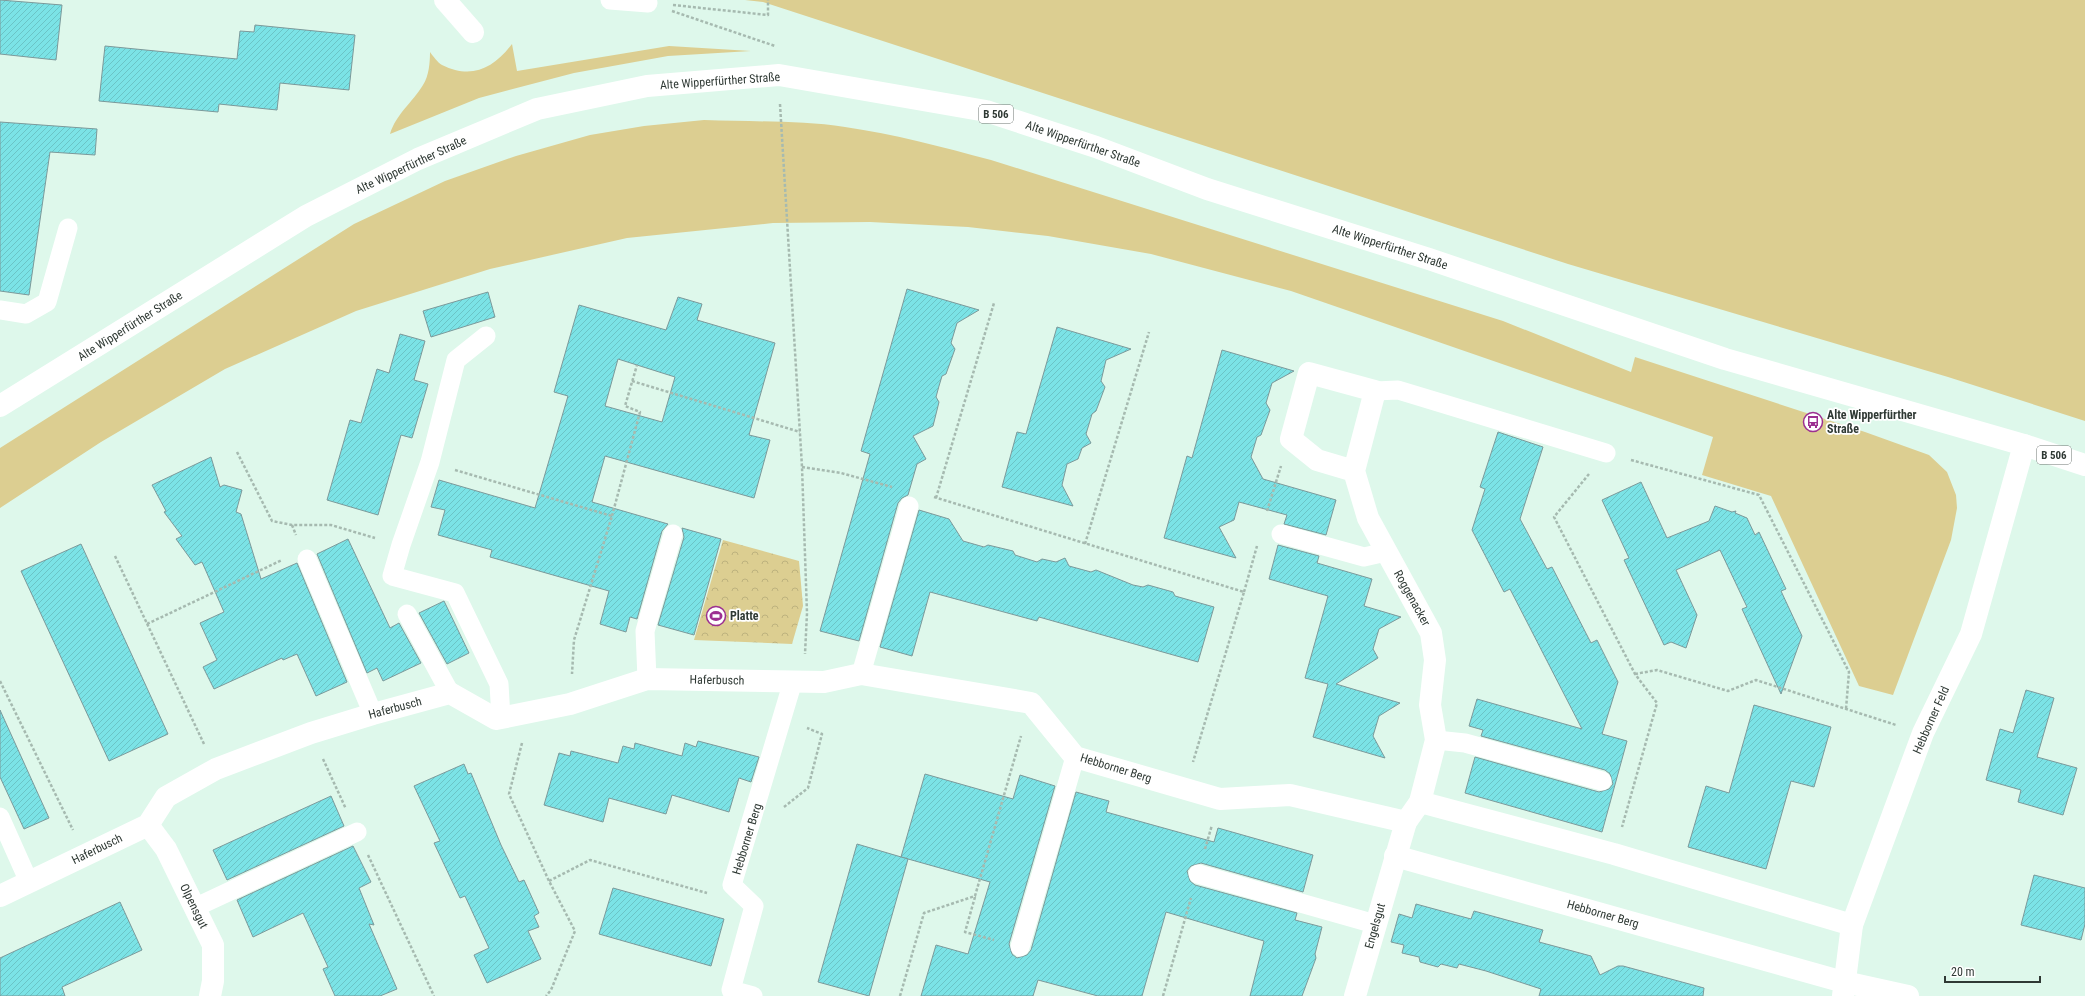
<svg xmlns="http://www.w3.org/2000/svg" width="2085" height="996" font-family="'Roboto Condensed',sans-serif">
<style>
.green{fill:#dcce91}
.park{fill:url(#park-crowns)}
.building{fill:url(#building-hatch);stroke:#7c999a;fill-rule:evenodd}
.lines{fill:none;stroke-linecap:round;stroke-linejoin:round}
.path{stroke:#a6bab0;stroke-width:2.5;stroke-dasharray:3 2;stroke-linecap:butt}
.lane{stroke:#fff;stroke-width:19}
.street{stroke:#fff;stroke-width:22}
.primary{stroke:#fff;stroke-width:22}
.labels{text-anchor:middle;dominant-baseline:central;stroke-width:3.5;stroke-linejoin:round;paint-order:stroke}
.shield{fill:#fff;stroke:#6d7471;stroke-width:1}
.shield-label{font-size:11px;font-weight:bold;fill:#2f3934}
.street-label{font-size:12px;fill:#2f3934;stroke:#fff}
.poi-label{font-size:12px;font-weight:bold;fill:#2f3934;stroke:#fff;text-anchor:start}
</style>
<defs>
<pattern id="park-crowns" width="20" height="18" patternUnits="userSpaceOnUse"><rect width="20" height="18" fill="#dcce91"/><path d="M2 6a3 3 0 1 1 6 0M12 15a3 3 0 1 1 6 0" fill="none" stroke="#bdb27e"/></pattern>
<pattern id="building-hatch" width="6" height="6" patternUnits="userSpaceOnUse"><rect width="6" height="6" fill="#7be3e6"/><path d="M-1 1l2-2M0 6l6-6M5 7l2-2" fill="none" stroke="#6bc4c6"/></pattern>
</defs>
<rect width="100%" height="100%" fill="#def8eb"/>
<g class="green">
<path d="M745,0h1340v421l-137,-44 -380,-113 -805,-262z"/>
<path d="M512,44l5,27 152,-25 82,5 -83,5 -94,17 -95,25 -89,36c6,-20 22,-31 33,-49 6,-9 7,-23 7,-33 3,4 8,11 12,13 30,15 52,3 70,-21z"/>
<path d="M704,120c47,2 95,0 141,7 49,7 97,20 146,33l512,161 128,51 4,-15 230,75 64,23 18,17 9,23 1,13 -6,32 -58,155 -34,-9 -88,-190 -69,-21 11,-38 -422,-146 -140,-37 -103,-18 -80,-9 -98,-5 -97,1 -146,15 -137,31 -134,42 -131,58 -124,73 -101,66v-60l354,-224 91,-43 71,-25 74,-21 54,-9z"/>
</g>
<path class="park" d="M723,540l76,21 4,45 -11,38 -98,-4z"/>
<g class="building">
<path d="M0,0l62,5 -6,55 -56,-6z"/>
<path d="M255,25l100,10 -6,55 -69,-7 -3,27 -58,-6 -1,8 -119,-11 6,-55 132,13 3,-28 14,1z"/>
<path d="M0,122l97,7 -2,26 -45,-3 -21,143 -29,-4z"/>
<path d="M907,289l72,21 -22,13 -6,20 4,6 -9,25 -4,2 -3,10 -3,11 3,5 -6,24 -20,10 13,23 -9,5 -9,31 -6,3 -4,5 -39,138 -39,-10 50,-177 -9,-3z"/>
<path d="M488,292l7,25 -64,20 -8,-26z"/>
<path d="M678,297l24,7 -5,16 78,23 -26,92 21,5 -16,58 -149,-42 -13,46 76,22 -6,7 -25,88 -7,-2 -4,15 -26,-8 9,-33 -119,-34 2,-7 -54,-15 7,-25 -14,-3 8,-27 96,28 33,-112 -14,-4 25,-87 87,25zM618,359l57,18 -13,45 -57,-16z"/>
<path d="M1057,327l74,22 -25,11 -5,21 4,6 -9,24 -4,3 -6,20 5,9 -9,5 -4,11 -11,5 -5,21 11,21 -71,-19 15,-55 9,2z"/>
<path d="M400,334l25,7 -11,39 14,4 -16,54 -11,-3 -23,80 -51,-15 23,-80 11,3 16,-54 12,4z"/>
<path d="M1222,350l72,21 -22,12 -6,20 4,7 -9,25 -4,2 -6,20 12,22 73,21 -10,35 -42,-11 3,-9 -48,-13 -5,18 -15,7 17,31 -72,-20 23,-82 5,2z"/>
<path d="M1498,432l45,15 -23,72 27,50 5,-2 39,76 6,-3 21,42 -16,52 25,7 -25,91 -137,-39 10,-36 124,35 10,-3 4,-5 -3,-10 -5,-4 -124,-34 2,-6 -14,-4 8,-27 105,30 -72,-140 -6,3 -32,-62 13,-41 -5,-2z"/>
<path d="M211,457l9,30 4,-2 18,5 -6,22 5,2 20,65 36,-16 50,119 -31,14 -19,-42 -14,6 -1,-2 -68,31 -11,-22 14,-7 -17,-37 24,-11 -22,-50 -7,3 -19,-26 6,-3 -18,-24 2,-1 -14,-26z"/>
<path d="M1641,482l26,56 42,-17 6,-15 17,6 4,-1 -1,2 12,5 8,17 4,-3 27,57 -5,2 21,45 -21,58 -39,-85 5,-2 -27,-57 -44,20 21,45 -11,33 -15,-6 -7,3 -40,-85 5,-2 -27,-58z"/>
<path d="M919,510l30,9 14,22 21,6 4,-2 25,6 2,4 22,7 5,-3 14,3 9,-4 4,8 22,6 5,-2 37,15 10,2 5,-2 25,7 2,4 39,11 -16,55 -159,-45 -2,4 -107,-29 -18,64 -32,-9z"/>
<path d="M682,528l39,11 -27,96 -36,-10 26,-88z"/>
<path d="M348,539l42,89 9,-5 22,40 -38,18 -6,-13 -10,5 -50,-119z"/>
<path d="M81,544l87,190 -59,27 -88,-190z"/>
<path d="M1278,545l41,11 -2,7 55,16 -8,27 37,11 -22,12 -6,20 5,9 -42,26 64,19 -21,13 -6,20 12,22 -72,-21 15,-53 -23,-6 23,-82 -59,-17z"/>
<path d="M444,601l25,52 -22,11 -28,-51z"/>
<path d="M2026,690l28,8 -17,59 40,11 -14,47 -45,-13 3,-12 -35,-10 14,-51 13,4z"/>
<path d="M1754,705l77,22 -17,60 -23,-6 -25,88 -78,-22 18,-61 23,7z"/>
<path d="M0,710l49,108 -25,11 -24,-52z"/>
<path d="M698,741l61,16 -8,25 -12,-4 -10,34 -57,-17 -6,19 -57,-16 -6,24 -59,-17 15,-52 11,3 1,-5 47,12 5,-17 11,3 1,-6 47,13 3,-13 11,4z"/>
<path d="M464,764l4,10 3,-1 30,72 18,37 5,-2 15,33 -5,3 5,11 -11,4 13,28 -54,24 -13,-28 15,-7 -24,-52 -5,2 -26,-55 6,-2 -26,-55z"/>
<path d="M925,774l88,25 7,-24 35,11 -46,158 3,10 5,4 10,-3 4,-5 45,-158 33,9 -3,11 108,30 4,-14 95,27 -10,37 -102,-29 -10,3 -4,5 3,10 5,4 102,28 -2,7 27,7 -7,27 1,4 -14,38h-52l14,-55 -98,-29 -24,84h-44l-60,-16 -5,16h-112l15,-51 32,9 22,-72 -89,-25z"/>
<path d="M331,796l13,30 -117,54 -14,-30z"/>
<path d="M857,844l51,15 -39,137 -51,-14z"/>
<path d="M353,846l18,36 -12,6 15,37 -5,-1 28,65 -17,7h-45l-12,-27 5,-2 -25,-54 -50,24 -16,-37z"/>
<path d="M2034,875l51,13v36l-4,16 -60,-15z"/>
<path d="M613,888l111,31 -13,47 -112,-32z"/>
<path d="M120,902l22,48 -80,37 3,9h-65v-38z"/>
<path d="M1416,904l55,15 3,-8 69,19 -4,12 52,14 9,19 18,-9h5l81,22 -1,8h-164l2,-7 -55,-18 -27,-7 -2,4 -16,-4 -3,3 -18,-5 -1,-5 -17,-4 2,-8 -13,-3 8,-28 13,4z"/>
</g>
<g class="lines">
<g class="path">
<path d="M673,5l95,10v-15"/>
<path d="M672,11l103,35"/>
<path d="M780,104l22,363 5,146 -2,41"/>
<path d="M632,381l168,51"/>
<path d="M237,452l35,69 20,4h39l44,13"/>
<path d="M1631,460l128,35 90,177 -3,37"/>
<path d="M802,467l39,6 51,14"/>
<path d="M455,470l157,46 -38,124 -2,34"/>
<path d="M1589,474l-35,43 81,157 22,29 -35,124"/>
<path d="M934,497l310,95 -51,170"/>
<path d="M936,498l58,-195"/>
<path d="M1267,511l14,-45"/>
<path d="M612,516l28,-104 -15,-6 12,-41"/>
<path d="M292,525l4,10"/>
<path d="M1085,544l64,-212"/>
<path d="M115,556l89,188"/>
<path d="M1244,592l13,-46"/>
<path d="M147,624l135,-64"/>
<path d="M1635,674l22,-4 71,21 28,-11 140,45"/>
<path d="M0,681l73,149"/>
<path d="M522,743l-13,51 40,87 26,50 -24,59 -5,6"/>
<path d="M323,759l23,50"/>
<path d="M784,807l24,-19 14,-54 -15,-6"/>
<path d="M1205,849l7,-24"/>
<path d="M368,855l66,141"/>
<path d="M549,881l41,-21 117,33"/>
<path d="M975,897l-10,35 29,8"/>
<path d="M900,996l24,-83 51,-17 46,-160"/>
<path d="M1163,996l28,-98"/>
</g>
<g class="lane">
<path d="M610,0l38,3"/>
<path d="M0,310l26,4 21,-12 21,-74"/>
<path d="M486,336l-30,24 -26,102 -29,83 -9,31 63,17 44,91 2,34"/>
<path d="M1375,391l23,-1 208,63"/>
<path d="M1281,534l83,23 22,-5"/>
<path d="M307,559l66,155"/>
<path d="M407,614l43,79"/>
<path d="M861,674l48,-168"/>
<path d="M647,679l-2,-48 28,-97"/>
<path d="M1436,740l29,3 137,38"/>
<path d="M0,817l29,65"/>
<path d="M1198,874l177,50"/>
<path d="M194,908l163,-76"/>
<path d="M1020,947l55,-190"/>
<path d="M753,996l-22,-6 23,-84 -22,-21 61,-204"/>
</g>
<g class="street">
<path d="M445,0l28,32"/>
<path d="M1354,471l-37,-11 -26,-21 18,-66 66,18 -21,80 14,47 63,115 4,27 -5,45 6,35 -16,62 -14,20 -51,174"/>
<path d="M1420,802l194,52 238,71"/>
<path d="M148,825l18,24 47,96v36l-3,15"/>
<path d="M1395,856l445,125 68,15"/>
<path d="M0,896l148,-71 18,-28 50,-28 95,-36 62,-19 77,-21 46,26 74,-15 77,-25 177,3 37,-8 170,29 44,54 145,42 70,-4 116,27"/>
<path d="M1843,996l9,-71 71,-192 48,-99 53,-189"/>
</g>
<path class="primary" d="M0,406l306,-190 112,-57 119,-50 110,-23 132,-11 207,36 110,36 111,42 222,70 296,100 299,86 61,20"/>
</g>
<defs>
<symbol id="bus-ring" viewBox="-11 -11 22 22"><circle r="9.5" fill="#fff" stroke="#9c3091" stroke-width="1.5"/><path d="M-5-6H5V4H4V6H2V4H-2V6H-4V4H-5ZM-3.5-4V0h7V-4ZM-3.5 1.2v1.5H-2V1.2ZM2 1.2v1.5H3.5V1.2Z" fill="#9c3091"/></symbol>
<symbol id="stadium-ring" viewBox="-11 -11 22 22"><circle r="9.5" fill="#fff" stroke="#9c3091" stroke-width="1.5"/><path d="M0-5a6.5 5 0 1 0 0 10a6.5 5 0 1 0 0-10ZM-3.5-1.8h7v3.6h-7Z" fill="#9c3091"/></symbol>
</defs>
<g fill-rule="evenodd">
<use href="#bus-ring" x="1802" y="411" width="22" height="22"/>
<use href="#stadium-ring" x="705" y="605" width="22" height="22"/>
</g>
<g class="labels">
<g class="shield">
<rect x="979" y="105" width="34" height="18" rx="3"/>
<rect x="2037" y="446" width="34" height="18" rx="3"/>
</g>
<g class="shield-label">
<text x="996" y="114">B 506</text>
<text x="2054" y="455">B 506</text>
</g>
<g class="street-label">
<text transform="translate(720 81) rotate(-4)">Alte Wipperfürther Straße</text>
<text transform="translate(1083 144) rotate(19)">Alte Wipperfürther Straße</text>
<text transform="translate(411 165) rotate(-25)">Alte Wipperfürther Straße</text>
<text transform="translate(1390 247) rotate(18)">Alte Wipperfürther Straße</text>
<text transform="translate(130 326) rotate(-32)">Alte Wipperfürther Straße</text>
<text transform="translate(1412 598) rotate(61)">Roggenacker</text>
<text transform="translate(717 680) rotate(1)">Haferbusch</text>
<text transform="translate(395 708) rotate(-15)">Haferbusch</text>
<text transform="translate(1931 720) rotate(-66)">Hebborner Feld</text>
<text transform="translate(1116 768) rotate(17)">Hebborner Berg</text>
<text transform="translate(747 839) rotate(-73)">Hebborner Berg</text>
<text transform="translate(97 849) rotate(-26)">Haferbusch</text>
<text transform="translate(194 906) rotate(64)">Olpensgut</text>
<text transform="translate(1603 914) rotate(16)">Hebborner Berg</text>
<text transform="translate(1375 926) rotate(-74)">Engelsgut</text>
</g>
<g class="poi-label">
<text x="1827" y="415">Alte Wipperfürther<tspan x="1827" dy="14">Straße</tspan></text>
<text x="730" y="616">Platte</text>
</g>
</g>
<path d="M1945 976v6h95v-6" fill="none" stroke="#2f3934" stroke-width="2"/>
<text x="1951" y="976" font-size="12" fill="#2f3934" stroke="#ffffff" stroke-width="3" paint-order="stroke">20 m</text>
</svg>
